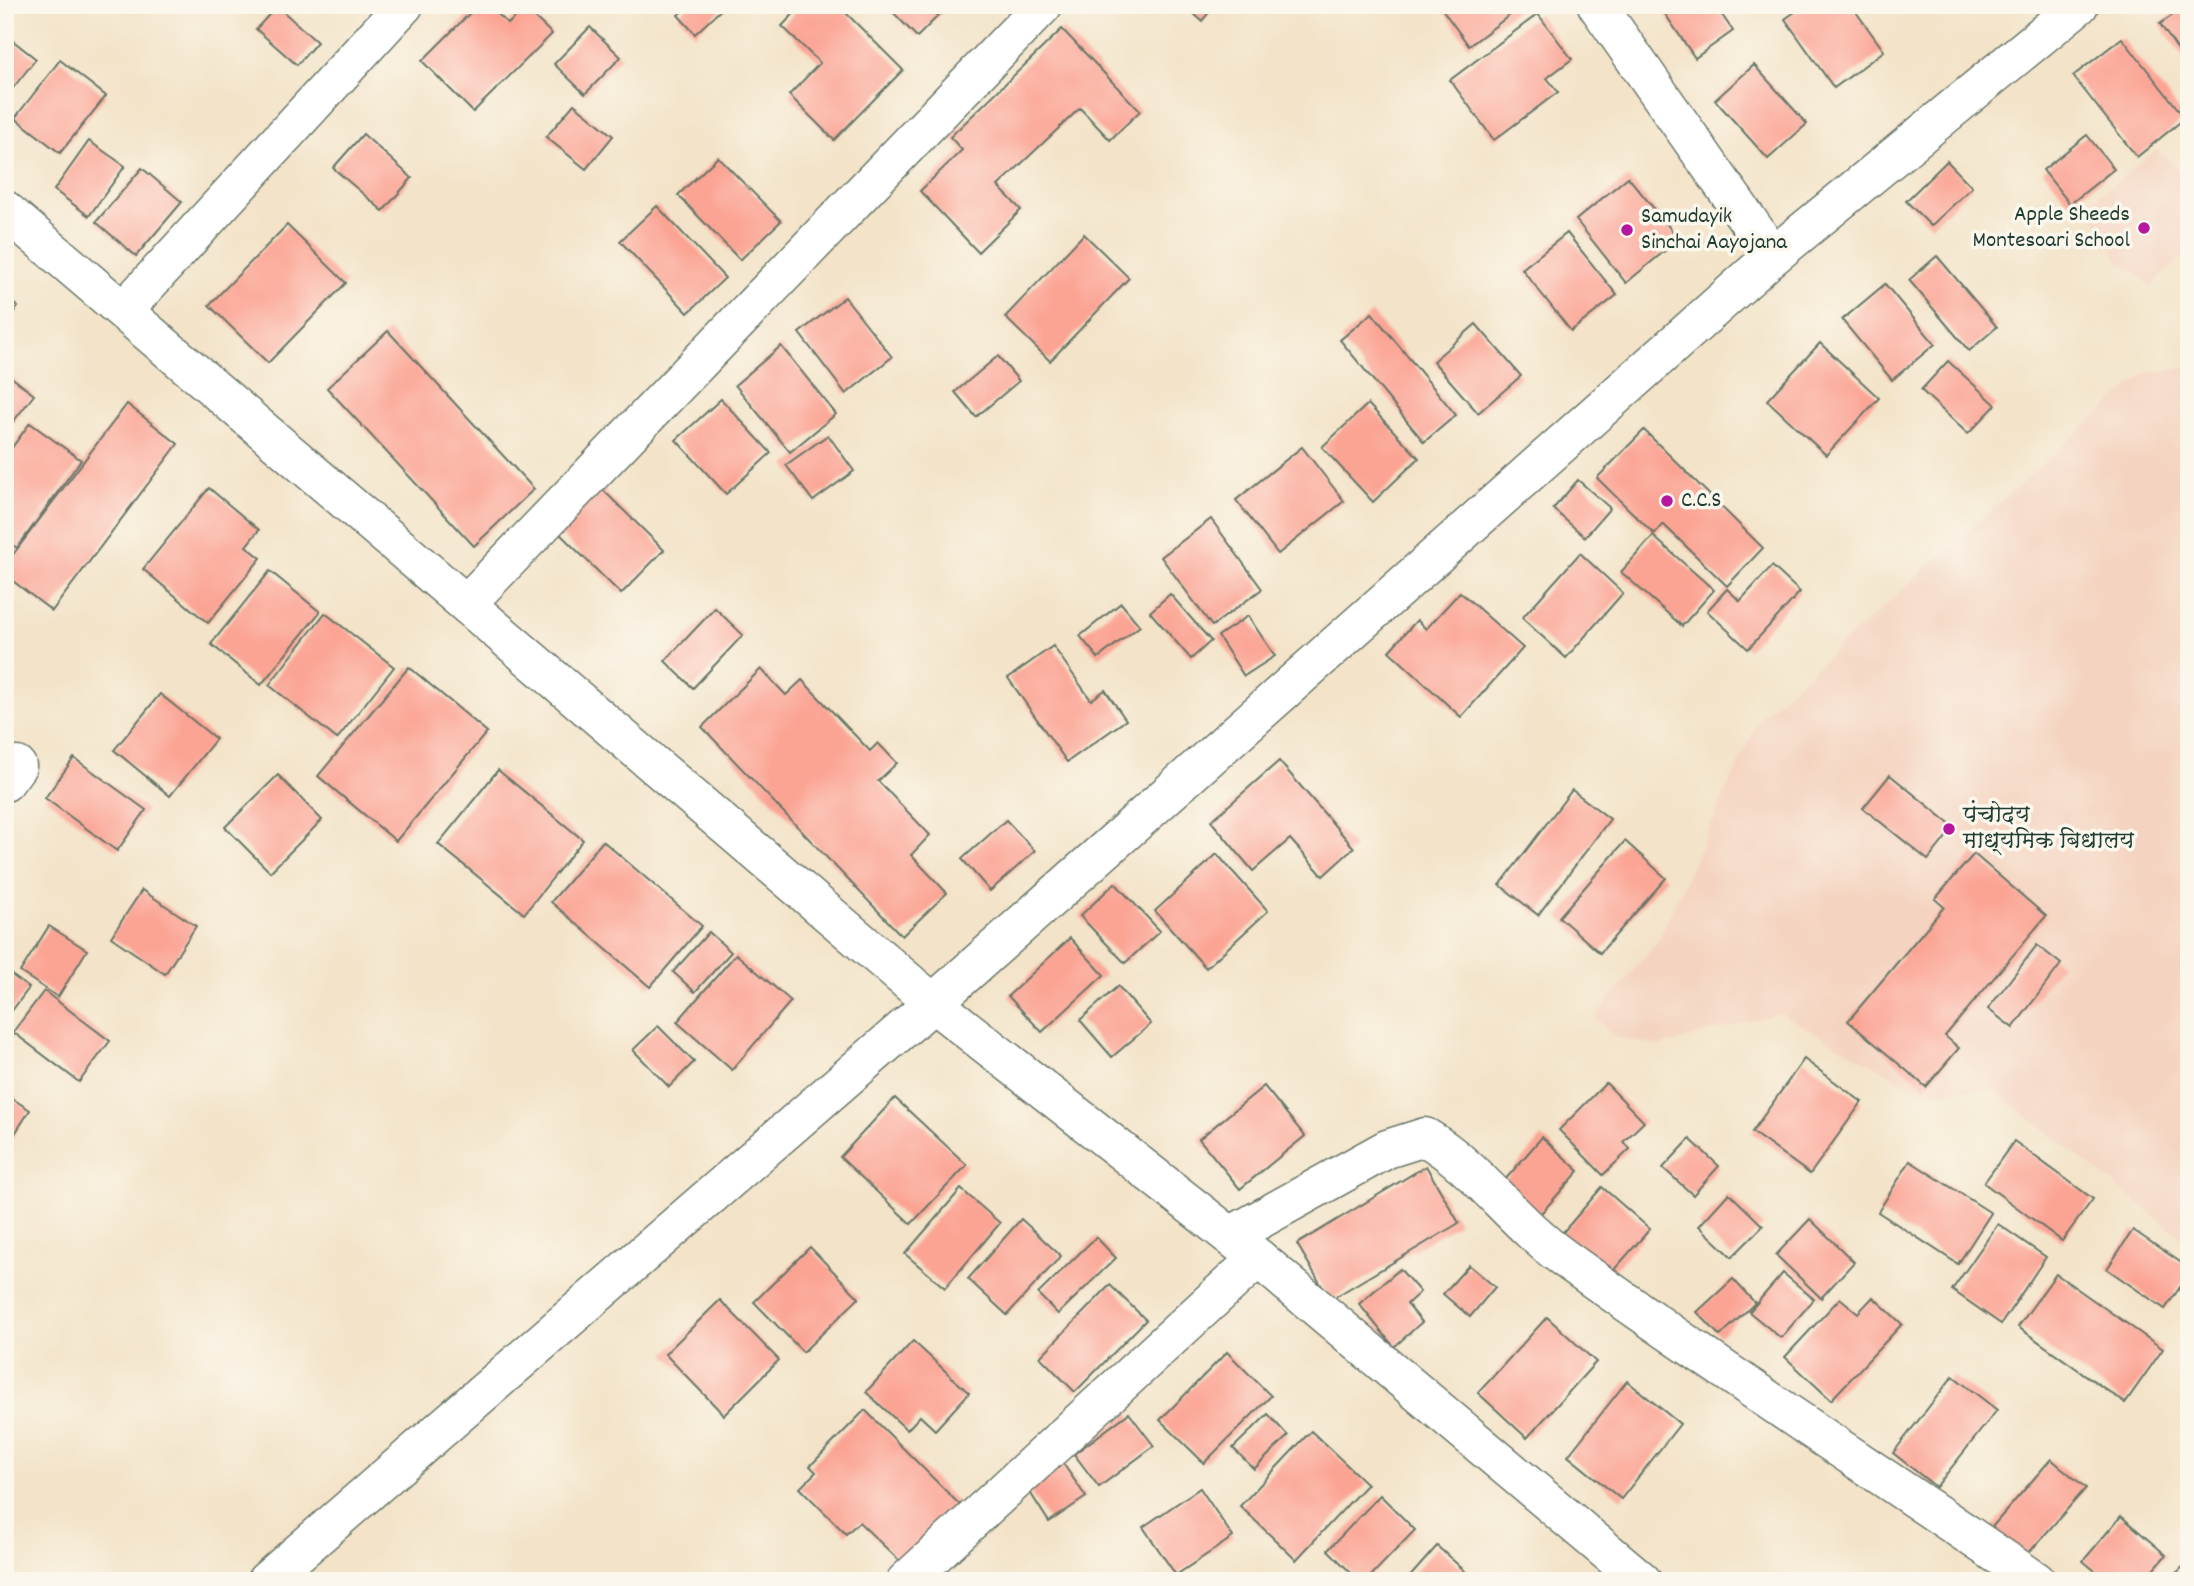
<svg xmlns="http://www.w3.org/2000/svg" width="2194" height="1586" font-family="Dekko,'Playpen Sans Deva',sans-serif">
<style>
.built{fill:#f4d3c0}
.building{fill:#fba494}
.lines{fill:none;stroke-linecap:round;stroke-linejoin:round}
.minor-casing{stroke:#697768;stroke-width:41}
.minor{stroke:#fff;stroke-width:38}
.poi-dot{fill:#b5179e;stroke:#fbf7ec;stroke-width:2.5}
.labels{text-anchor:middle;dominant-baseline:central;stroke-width:7;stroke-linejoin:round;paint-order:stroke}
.poi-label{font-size:23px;fill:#1f3d34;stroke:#fbf7ec;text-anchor:start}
</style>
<rect width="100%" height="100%" fill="#fbf7ec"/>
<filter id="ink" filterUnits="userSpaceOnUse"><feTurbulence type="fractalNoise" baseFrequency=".0143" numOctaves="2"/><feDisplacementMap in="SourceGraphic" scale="14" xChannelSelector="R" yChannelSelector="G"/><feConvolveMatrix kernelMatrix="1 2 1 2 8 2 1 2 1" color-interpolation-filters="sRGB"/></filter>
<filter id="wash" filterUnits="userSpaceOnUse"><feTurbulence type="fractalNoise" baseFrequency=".00686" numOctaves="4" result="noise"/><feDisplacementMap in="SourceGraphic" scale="28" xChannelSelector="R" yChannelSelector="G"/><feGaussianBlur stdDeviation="1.57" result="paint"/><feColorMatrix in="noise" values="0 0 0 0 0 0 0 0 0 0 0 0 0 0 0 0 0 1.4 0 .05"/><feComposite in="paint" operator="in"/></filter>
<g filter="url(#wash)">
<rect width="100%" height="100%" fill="#f3e3c8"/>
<g class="built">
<path d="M2157,149l32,32v69l-37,36 -34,-26 -30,-55z"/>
<path d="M2189,367v876l-197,-154 -70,3 -142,-79 -120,33 -46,-9 -19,-20 63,-77 102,-223 385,-344z"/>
</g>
<g id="blocks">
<g class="building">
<path d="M478,5h11l19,19 17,-16 27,26 -79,78 -51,-51z"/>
<path d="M689,5h37l-31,29 -17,-19z"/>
<path d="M802,5h36l65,65 -69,70 -45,-45 31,-32 -38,-37z"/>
<path d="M886,5h63l-32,32z"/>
<path d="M1184,5h31l-13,16z"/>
<path d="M1439,5h84l-54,41z"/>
<path d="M1659,5h56l18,26 -38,27z"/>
<path d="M1805,5h46l33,46 -50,37 -49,-69z"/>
<path d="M2187,5h2v61l-29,-42z"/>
<path d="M277,6l40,36 -20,23 -41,-36z"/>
<path d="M1538,14l34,45 -25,19 11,14 -64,48 -44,-60z"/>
<path d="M590,27l31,30 -36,37 -31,-30z"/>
<path d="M1062,29l78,82 -30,29 -30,-32 -82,78 23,24 -43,42 -58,-61 42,-41 -12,-13z"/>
<path d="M2122,38l63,80 -48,39 -64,-81z"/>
<path d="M12,40l24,19 -31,39v-50z"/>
<path d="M60,60l46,36 -46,57 -45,-35z"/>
<path d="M1754,65l53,59 -39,35 -53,-59z"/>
<path d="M574,104l39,32 -27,33 -40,-32z"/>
<path d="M363,134l49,44 -29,33 -50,-43z"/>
<path d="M2087,135l27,34 -44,35 -27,-34z"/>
<path d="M89,141l36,25 -36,50 -35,-26z"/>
<path d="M718,157l63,64 -41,39 -62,-65z"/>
<path d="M1947,161l25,26 -41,39 -25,-25z"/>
<path d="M142,168l40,34 -46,54 -40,-34z"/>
<path d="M1628,177l51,62 -53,44 -50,-63z"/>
<path d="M657,206l68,72 -37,35 -68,-72z"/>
<path d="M287,225l59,58 -78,80 -59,-58z"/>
<path d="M1567,233l50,62 -46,36 -49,-62z"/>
<path d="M1084,234l45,44 -79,83 -45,-44z"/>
<path d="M1937,256l60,71 -28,24 -60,-71z"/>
<path d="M1885,284l50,60 -43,36 -50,-60z"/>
<path d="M5,297l13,10 -13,16z"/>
<path d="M845,297l47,60 -46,37 -47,-61z"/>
<path d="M1372,313l84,102 -32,27 -84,-102z"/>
<path d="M1476,324l45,52 -43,37 -45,-52z"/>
<path d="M388,331l146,158 -60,57 -147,-158z"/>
<path d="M1820,343l59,55 -53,57 -59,-55z"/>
<path d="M781,346l55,68 -46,38 -55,-67z"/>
<path d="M998,356l21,25 -43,36 -21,-25z"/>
<path d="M1948,361l48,44 -28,29 -47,-44z"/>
<path d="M5,372l29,23 -29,37z"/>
<path d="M721,399l50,54 -45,41 -50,-54z"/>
<path d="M127,404l51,40 -126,167 -47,-36v-10z"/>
<path d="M1368,404l51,54 -46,44 -51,-55z"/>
<path d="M30,423l51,37 -64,88 -12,-9v-82z"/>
<path d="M1644,430l119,118 -36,38 -64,-62 -9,10 -57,-56z"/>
<path d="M828,435l26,36 -41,30 -27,-36z"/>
<path d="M1302,447l42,54 -66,53 -42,-54z"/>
<path d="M1578,480l32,28 -25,29 -32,-28z"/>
<path d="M600,487l64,63 -43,44 -64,-63z"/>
<path d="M209,488l50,42 -13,16 15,12 -53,65 -65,-54z"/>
<path d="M1211,519l51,70 -50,37 -51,-69z"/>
<path d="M1653,536l61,54 -32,36 -61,-54z"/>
<path d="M1580,553l43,40 -57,65 -44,-40z"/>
<path d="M1772,566l28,26 -52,57 -41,-38 20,-22 13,12z"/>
<path d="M270,571l50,41 -59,73 -50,-41z"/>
<path d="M1460,592l63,56 -62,69 -72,-66 28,-31 9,9z"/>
<path d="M1170,594l41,47 -20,18 -41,-47z"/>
<path d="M1121,603l19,23 -42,32 -18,-22z"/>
<path d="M715,608l28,27 -50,53 -28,-27z"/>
<path d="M325,613l69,54 -57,72 -68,-54z"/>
<path d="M1248,616l27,40 -31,20 -26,-40z"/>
<path d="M1053,646l38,54 14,-10 21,30 -59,42 -59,-84z"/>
<path d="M409,667l78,65 -91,109 -78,-65z"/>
<path d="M761,669l25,26 16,-15 68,71 8,-8 19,20 -19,18 52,54 -19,20 36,38 -45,43 -200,-209z"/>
<path d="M160,694l56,45 -46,57 -56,-46z"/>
<path d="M74,758l72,52 -29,41 -72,-53z"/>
<path d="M1279,761l75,87 -31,28 -33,-37 -37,32 -42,-50z"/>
<path d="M498,770l85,70 -59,74 -86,-70z"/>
<path d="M278,775l44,45 -52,52 -45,-45z"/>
<path d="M1890,775l64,52 -26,33 -65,-52z"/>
<path d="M1572,790l38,29 -72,96 -38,-30z"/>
<path d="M1006,820l29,31 -45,40 -28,-32z"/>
<path d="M603,841l99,85 -52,61 -99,-85z"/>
<path d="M1625,841l41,37 -66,75 -41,-36z"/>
<path d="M1217,854l51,57 -62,57 -51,-57z"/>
<path d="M1974,854l72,62 -101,120 14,12 -33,39 -78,-66 96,-114 -9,-8z"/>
<path d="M1115,883l45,48 -35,32 -45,-47z"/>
<path d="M142,890l54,36 -31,48 -54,-37z"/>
<path d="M49,926l38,24 -29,47 -38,-25z"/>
<path d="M709,932l22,20 -36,40 -22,-20z"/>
<path d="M1070,938l34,37 -62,57 -34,-36z"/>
<path d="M2037,945l24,19 -48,64 -25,-19z"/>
<path d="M736,954l55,47 -59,69 -55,-48z"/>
<path d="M5,970l24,18 -24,32z"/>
<path d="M1118,986l33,38 -39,33 -32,-37z"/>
<path d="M44,991l66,50 -31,41 -66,-50z"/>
<path d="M658,1026l36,36 -25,25 -36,-37z"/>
<path d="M1804,1059l58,43 -52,72 -58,-42z"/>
<path d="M1606,1083l38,39 -21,20 7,7 -27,26 -44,-45z"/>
<path d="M1264,1086l41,50 -65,53 -41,-50z"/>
<path d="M5,1094l25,16 -25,39z"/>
<path d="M895,1098l72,67 -56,59 -71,-67z"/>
<path d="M1542,1137l37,34 -45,50 -36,-33z"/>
<path d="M1690,1139l29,27 -26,29 -30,-27z"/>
<path d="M2014,1141l79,58 -31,42 -78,-58z"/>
<path d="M1910,1161l81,52 -33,51 -80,-52z"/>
<path d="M1426,1166l33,57 -129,77 -33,-56z"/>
<path d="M1602,1187l48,42 -45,51 -47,-42z"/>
<path d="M961,1189l39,34 -55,65 -40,-34z"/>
<path d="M1729,1193l34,33 -31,31 -33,-31z"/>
<path d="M1021,1219l40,37 -54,59 -39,-36z"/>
<path d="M1810,1219l44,43 -33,36 -45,-43z"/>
<path d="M1998,1224l48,33 -45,67 -49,-34z"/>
<path d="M2133,1230l56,38v6l-24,35 -58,-40z"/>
<path d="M1096,1237l20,21 -58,56 -20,-20z"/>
<path d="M810,1247l49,51 -56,54 -49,-50z"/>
<path d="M1469,1265l26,22 -25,30 -27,-23z"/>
<path d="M1400,1269l20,23 -13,12 15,18 -28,25 -35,-43z"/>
<path d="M1783,1273l31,26 -33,39 -32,-26z"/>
<path d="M2056,1274l107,75 -38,54 -107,-76z"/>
<path d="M1733,1279l22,24 -35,33 -23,-24z"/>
<path d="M1110,1285l36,35 -71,72 -35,-35z"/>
<path d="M1873,1297l29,27 -71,76 -46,-43 55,-59 18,15z"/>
<path d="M720,1300l59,60 -55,55 -59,-61z"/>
<path d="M1547,1317l49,45 -69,76 -49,-45z"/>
<path d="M913,1341l56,52 -34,37 -15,-14 -13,14 -41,-38z"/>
<path d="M1227,1352l44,44 -67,67 -44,-43z"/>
<path d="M1953,1376l44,34 -61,77 -43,-34z"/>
<path d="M1627,1381l53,43 -59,75 -53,-43z"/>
<path d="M865,1410l98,98 -58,58 -46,-44 -13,12 -46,-46 16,-16 -6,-6z"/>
<path d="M1129,1413l25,33 -55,41 -25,-33z"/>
<path d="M1268,1414l20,22 -34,33 -21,-21z"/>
<path d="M1311,1431l56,53 -71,76 -56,-54z"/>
<path d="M2051,1459l35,29 -60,68 -34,-29z"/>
<path d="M1062,1462l24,35 -37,25 -23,-36z"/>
<path d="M1200,1488l33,49 -57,38 -33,-48z"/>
<path d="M1380,1495l35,35 -49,51h-7l-31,-31z"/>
<path d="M2121,1516l45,39 -22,26h-37l-24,-20z"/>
<path d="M1437,1546l39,35h-70z"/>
<path d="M2189,1561v20h-21z"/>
</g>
</g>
</g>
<g filter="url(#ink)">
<use href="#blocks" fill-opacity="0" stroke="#697768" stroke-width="2"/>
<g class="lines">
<defs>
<g id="minor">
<path d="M1597,5l176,251"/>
<path d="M5,210l928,793 325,255 384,323"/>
<path d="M124,310l280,-305"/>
<path d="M467,603l576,-598"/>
<path d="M5,782l12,-16"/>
<path d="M1230,1236l157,-87 38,-12c53,31 88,85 139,121 154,111 315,215 472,323"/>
<path d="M266,1581l667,-578 840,-747 306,-251"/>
<path d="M906,1581l352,-323"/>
</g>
</defs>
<use href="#minor" class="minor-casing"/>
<use href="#minor" class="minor"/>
</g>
</g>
<g class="poi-dot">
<circle cx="2144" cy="228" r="7"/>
<circle cx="1627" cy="230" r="7"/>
<circle cx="1667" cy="501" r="7"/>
<circle cx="1949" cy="829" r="7"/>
</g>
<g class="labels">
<g class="poi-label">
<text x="2130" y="215" text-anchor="end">Apple Sheeds<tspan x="2130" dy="26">Montesoari School</tspan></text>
<text x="1641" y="217">Samudayik<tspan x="1641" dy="26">Sinchai Aayojana</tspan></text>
<text x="1681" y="501">C.C.S</text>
<text x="1963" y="816">पंचोदय<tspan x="1963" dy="26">माध्यमिक बिधालय</tspan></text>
</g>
</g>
<rect width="2194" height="1586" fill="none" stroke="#fbf7ec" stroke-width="28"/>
</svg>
